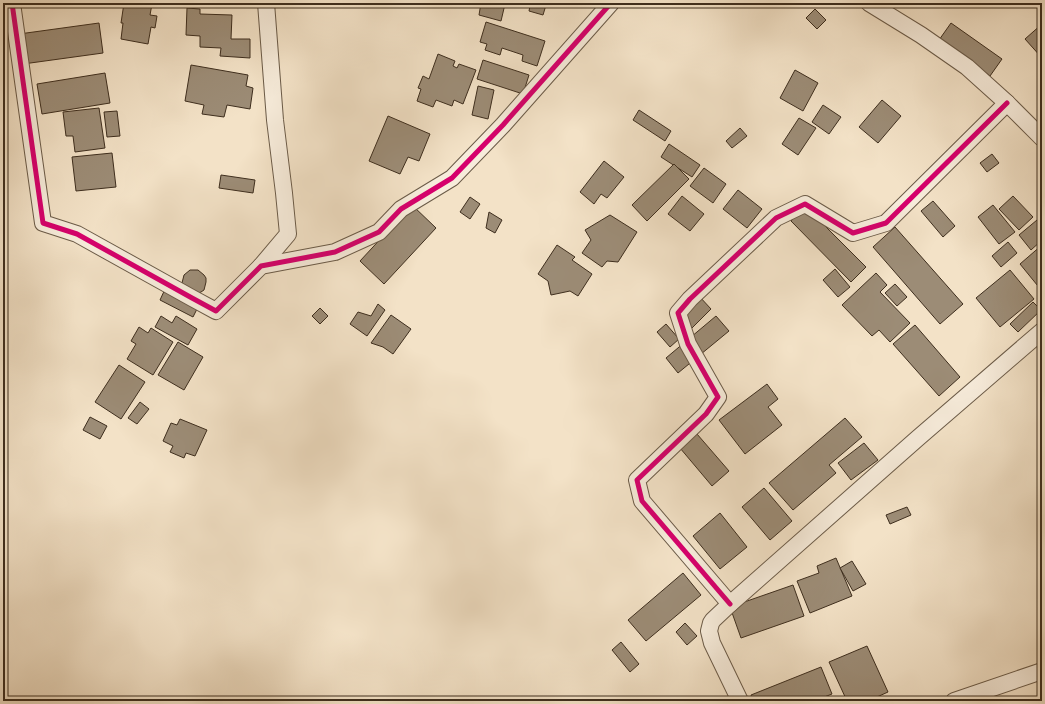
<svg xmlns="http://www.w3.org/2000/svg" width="1045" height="704" font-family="Cardo,serif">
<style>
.building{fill:#9c8c76;stroke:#3e2e1e}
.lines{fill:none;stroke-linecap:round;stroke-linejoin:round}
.street-casing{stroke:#6b5b48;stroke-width:18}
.street{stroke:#f7ecdb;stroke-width:16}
.cycleway-casing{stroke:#f7ecdb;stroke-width:8}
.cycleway{stroke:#d6006c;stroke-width:5}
</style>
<rect width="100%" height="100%" fill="#f3e2c7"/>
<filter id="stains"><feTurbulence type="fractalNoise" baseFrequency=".005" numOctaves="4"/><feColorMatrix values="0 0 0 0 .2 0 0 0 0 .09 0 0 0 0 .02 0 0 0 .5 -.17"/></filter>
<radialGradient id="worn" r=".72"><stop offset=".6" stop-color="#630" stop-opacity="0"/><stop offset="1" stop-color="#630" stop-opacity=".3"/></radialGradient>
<g class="building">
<path d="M124,3h25l3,1 -2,11 7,1 -2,12 -4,-1 -3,17 -27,-5 2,-16h-2z"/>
<path d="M481,3h19l5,1 -4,17 -22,-6z"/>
<path d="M527,3h23l-1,3 -3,-1 -3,10 -14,-4 1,-5 -3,-1z"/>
<path d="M187,8l13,1v5l32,1 -1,24h19v19l-30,-2 1,-8 -21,-1v-11l-14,-1z"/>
<path d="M815,9l11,11 -9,9 -11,-11z"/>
<path d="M486,22l59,19 -8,25 -15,-5 1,-6 -21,-7 -2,7 -15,-5 2,-6 -7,-2z"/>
<path d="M99,23l4,30 -80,11 -4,-30z"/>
<path d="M951,23l51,36 -12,17 -51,-36z"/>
<path d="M1042,24v34l-17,-19z"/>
<path d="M3,41l3,19h-3z"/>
<path d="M438,54l17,7 -2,5 4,2 2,-4 17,6 -13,34 -9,-4 -2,6 -16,-6 -3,7 -16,-6 4,-12 -3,-1 5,-12 6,3z"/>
<path d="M483,60l46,15 -6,19 -46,-15z"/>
<path d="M191,65l57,10 -2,11 7,2 -3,21 -23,-4 -3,12 -22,-3 2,-9 -19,-4z"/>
<path d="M795,70l23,13 -15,28 -23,-13z"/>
<path d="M105,73l5,30 -68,11 -5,-30z"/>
<path d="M478,86l16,4 -6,29 -16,-4z"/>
<path d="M882,100l19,16 -23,27 -19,-16z"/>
<path d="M823,105l18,12 -12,17 -17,-12z"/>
<path d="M99,108l6,40 -30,4 -2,-16h-7l-3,-24z"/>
<path d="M639,110l32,21 -6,10 -32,-21z"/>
<path d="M117,111l3,25 -13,1 -3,-25z"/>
<path d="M388,116l42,18 -11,27 -11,-4 -8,17 -31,-13z"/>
<path d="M799,118l17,10 -18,27 -16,-11z"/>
<path d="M740,128l7,8 -15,12 -6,-7z"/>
<path d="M669,144l31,21 -8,12 -31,-20z"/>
<path d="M112,153l4,34 -40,4 -4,-34z"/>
<path d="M992,154l7,9 -12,9 -7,-9z"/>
<path d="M604,161l20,16 -17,21 -6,-4 -7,10 -14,-12z"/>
<path d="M674,164l15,15 -42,42 -15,-16z"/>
<path d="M704,168l22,16 -13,19 -23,-17z"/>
<path d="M221,175l34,5 -2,13 -34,-5z"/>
<path d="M738,190l24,19 -15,19 -24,-19z"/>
<path d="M682,196l22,18 -14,17 -22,-17z"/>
<path d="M1013,196l20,21 -14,13 -20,-21z"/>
<path d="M470,197l10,7 -10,15 -10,-7z"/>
<path d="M933,201l22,25 -12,11 -22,-26z"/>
<path d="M412,205l24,23 -52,56 -24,-23z"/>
<path d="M993,205l22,27 -16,12 -21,-27z"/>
<path d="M805,206l61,61 -15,15 -60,-61z"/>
<path d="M489,212l13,8 -7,13 -9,-5z"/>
<path d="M610,215l27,17 -19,30 -11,-1 -5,6 -20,-14 9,-13 -6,-10z"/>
<path d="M1037,220l5,6v14l-11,10 -12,-15z"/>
<path d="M895,227l68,77 -23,20 -67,-77z"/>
<path d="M1008,242l9,11 -16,14 -9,-11z"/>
<path d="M557,245l18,12 -3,3 20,14 -14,22 -8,-5 -19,4 -3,-14 -10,-7z"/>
<path d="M1042,245v46l-22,-27z"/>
<path d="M835,269l15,18 -12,10 -15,-17z"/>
<path d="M190,270h8l6,5 2,3v4l-2,8 -3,2 -4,2 -14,-7 -1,-4 2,-8z"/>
<path d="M1010,270l24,29 -34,28 -24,-29z"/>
<path d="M876,273l11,12 -7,7 30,31 -20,19 -11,-12 -7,6 -30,-31z"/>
<path d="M895,284l12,13 -10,9 -12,-13z"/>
<path d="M166,287l33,18 -6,12 -33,-17z"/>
<path d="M699,296l12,13 -19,19 -12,-13z"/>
<path d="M1033,302l8,8 -23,22 -8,-8z"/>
<path d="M378,304l7,6 -18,26 -17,-12 8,-12 13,4z"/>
<path d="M320,308l8,8 -8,8 -8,-8z"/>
<path d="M391,315l20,14 -18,25 -10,-7 -12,-4z"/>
<path d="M161,316l11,7 4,-7 21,13 -9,16 -33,-18z"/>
<path d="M716,316l13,15 -51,42 -12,-15z"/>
<path d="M666,324l13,15 -9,8 -13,-15z"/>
<path d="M915,325l45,52 -21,19 -46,-52z"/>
<path d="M139,327l9,6 3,-5 22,14 -20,33 -26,-16 9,-15 -5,-3z"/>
<path d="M178,342l25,15 -19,33 -26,-15z"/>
<path d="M119,365l26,17 -24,37 -26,-17z"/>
<path d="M767,384l11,15 -10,8 14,18 -37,29 -26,-34z"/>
<path d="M140,402l9,7 -12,15 -9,-6z"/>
<path d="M90,417l17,9 -7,13 -17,-9z"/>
<path d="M845,418l17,19 -33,28 7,8 -43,37 -24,-27z"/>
<path d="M180,419l27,11 -12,26 -9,-3 -2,5 -14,-6 3,-6 -10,-5 8,-18 6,2z"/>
<path d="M697,434l32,37 -17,15 -32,-38z"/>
<path d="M864,443l14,17 -27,20 -13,-17z"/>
<path d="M764,488l28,33 -22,19 -28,-33z"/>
<path d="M907,507l4,8 -21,9 -4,-9z"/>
<path d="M720,513l27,34 -27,22 -27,-33z"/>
<path d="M836,558l16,38 -42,17 -13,-32 22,-8 -2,-7z"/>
<path d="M852,561l14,23 -13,7 -13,-23z"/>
<path d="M683,573l18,22 -55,46 -18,-21z"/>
<path d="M793,585l11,31 -63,22 -11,-31z"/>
<path d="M685,623l12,13 -10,9 -11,-13z"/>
<path d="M621,642l18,22 -9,8 -18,-22z"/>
<path d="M867,646l21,46 -20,9h-21l-18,-39z"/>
<path d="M821,667l11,27 -18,7h-61l-2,-6z"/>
</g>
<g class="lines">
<defs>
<g id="street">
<path d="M12,3l31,220 34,11 115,64 24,13 45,-45 74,-14 44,-20 22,-23 51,-31 51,-53 108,-122"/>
<path d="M869,3l52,32 46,32 40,36 35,35"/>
<path d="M261,266l27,-32 -4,-41 -9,-73 -9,-117"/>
<path d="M730,604l-88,-103 -5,-21 69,-66 12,-17 -30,-53 -10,-31 12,-14 86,-81 29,-14 48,29 33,-10 121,-120"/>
<path d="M740,701l-28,-58 -3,-12 2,-8 2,-3 17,-16 188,-166 124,-107"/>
<path d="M954,701l88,-30"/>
</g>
</defs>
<use href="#street" class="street-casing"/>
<use href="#street" class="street"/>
<defs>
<g id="cycleway">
<path d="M12,3l31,220 34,11 115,64 24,13 45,-45 74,-14 44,-20 22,-23 51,-31 51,-53 108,-122"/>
<path d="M730,604l-88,-103 -5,-21 69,-66 12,-17 -30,-53 -10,-31 12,-14 86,-81 29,-14 48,29 33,-10 121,-120"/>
</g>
</defs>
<use href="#cycleway" class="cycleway-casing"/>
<use href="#cycleway" class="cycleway"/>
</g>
<rect width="1045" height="704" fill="none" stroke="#f3e2c7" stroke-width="16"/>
<rect x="4" y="4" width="1037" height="696" fill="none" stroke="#3e2e1e" stroke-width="2"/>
<rect x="8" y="8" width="1029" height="688" fill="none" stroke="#3e2e1e"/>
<rect width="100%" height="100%" filter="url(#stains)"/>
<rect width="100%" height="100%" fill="url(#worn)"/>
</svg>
